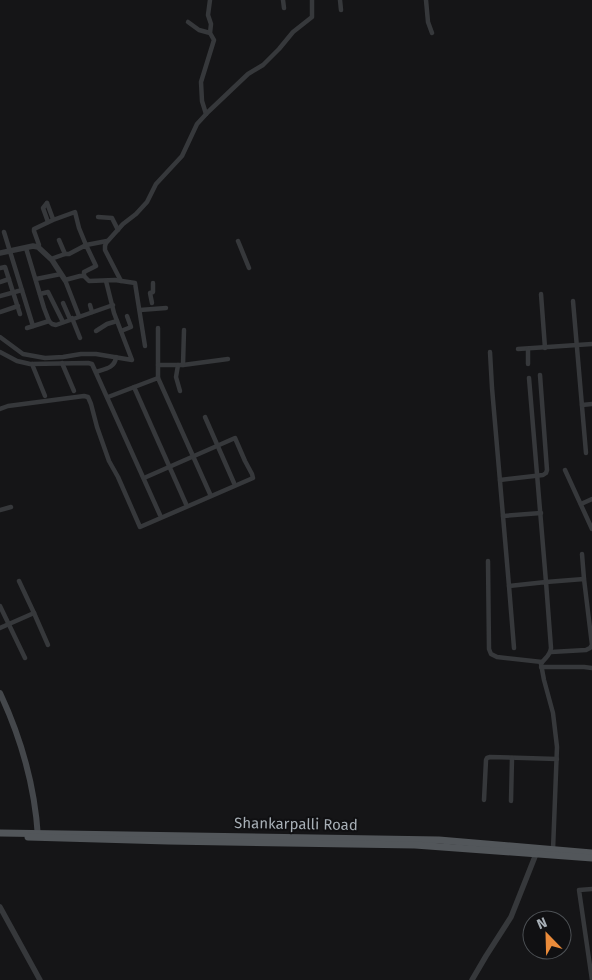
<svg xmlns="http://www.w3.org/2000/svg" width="592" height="980" font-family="'Fira Sans',sans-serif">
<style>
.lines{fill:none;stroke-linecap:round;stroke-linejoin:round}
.minor{stroke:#36383b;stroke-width:4.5}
.tertiary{stroke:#36383b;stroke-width:5.5}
.secondary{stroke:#44474b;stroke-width:6}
.primary{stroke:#52565a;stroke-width:7}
.labels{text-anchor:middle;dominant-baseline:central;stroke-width:4;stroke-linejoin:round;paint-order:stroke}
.street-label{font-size:15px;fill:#a7afb6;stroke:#101012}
</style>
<rect width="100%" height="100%" fill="#151517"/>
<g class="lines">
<g class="minor">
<path d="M283,0l1,8"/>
<path d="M340,0l1,10"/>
<path d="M426,0l2,22 4,11"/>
<path d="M188,22l11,8 11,3"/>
<path d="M206,114l-4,-13 -1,-19 13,-42 -4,-7 1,-9 -3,-9 2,-15"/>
<path d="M47,203l-4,5 5,14"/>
<path d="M47,203l6,16"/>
<path d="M98,217l14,1 6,12"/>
<path d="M4,232l29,94"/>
<path d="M59,240l6,14h4l17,-9 10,21 -12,6v4"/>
<path d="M238,241l11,27"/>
<path d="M38,247l1,-2 -5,-14v-2l19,-9 22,-8 4,16 7,17 21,-4"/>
<path d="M26,248l18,60 5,13 3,3 4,1 57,-20"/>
<path d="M51,259l14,-5"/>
<path d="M0,268l5,-1 15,47"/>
<path d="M36,279l25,-5"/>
<path d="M121,281l-16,-31v-4l1,-3 17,-19 13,-10 11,-12 9,-18 26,-28 15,-32 11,-12 40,-38 15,-9 16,-16 14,-17 19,-15v-17"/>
<path d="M0,282l9,-3"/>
<path d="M40,294l8,-2 15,30"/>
<path d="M541,294l4,54"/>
<path d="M0,296l22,-6"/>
<path d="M573,301l13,152"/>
<path d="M63,303l7,16"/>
<path d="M152,303l-2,-10 3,-1v-9"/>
<path d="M90,305l2,7"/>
<path d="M140,310l26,-2"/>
<path d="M0,312l18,-6"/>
<path d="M79,316l-14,-36 15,-4h4l5,5 26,-1 20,3 10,63"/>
<path d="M72,318l8,20"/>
<path d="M27,328l22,-7"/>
<path d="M158,328v50"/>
<path d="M96,331l11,-7 10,-3"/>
<path d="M121,331l10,-4 -4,-11"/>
<path d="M0,337l23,17 22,4 18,-1 18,-3h15l36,6 -18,-47 -8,-32"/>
<path d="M518,349l74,-5"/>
<path d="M528,349v15"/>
<path d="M0,352l17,9 13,3 58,-1 4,1 68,151"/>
<path d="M490,352l2,36 17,198 37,-4 5,66c-1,9 -7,10 -10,16l3,16 9,33 4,34 -4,103"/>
<path d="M62,363l12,28"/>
<path d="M32,364l13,32"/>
<path d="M158,365h25l45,-6"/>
<path d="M178,365l-2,12 4,14"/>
<path d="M183,365l1,-35"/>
<path d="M96,372c9,-3 19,-4 20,-15"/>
<path d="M529,378l17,204 38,-3 8,66 -2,3 -4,2 -35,2"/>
<path d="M134,387l52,117"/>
<path d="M108,397l50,-19 52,116"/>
<path d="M582,405l10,-1"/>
<path d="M0,409l8,-3 76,-10 4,1 3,7 6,23 12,34 9,16 22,50 113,-49 -1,-4 -7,-13 -10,-23 -91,40"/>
<path d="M205,417l29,66"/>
<path d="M565,470l27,59"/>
<path d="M500,480l43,-5 3,-2 1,-3 -7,-95"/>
<path d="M581,504l11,-5"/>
<path d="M0,510l11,-3"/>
<path d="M503,516l38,-3"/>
<path d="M582,554l2,25"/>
<path d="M488,561l1,88 2,5 6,3 45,5"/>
<path d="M509,586l5,62"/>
<path d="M0,606l25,52"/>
<path d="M34,613l14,32"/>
<path d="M0,628l34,-15 -15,-32"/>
<path d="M541,667h43l8,1"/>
<path d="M484,800l2,-40 1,-2 3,-1 67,2"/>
<path d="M511,801l1,-43"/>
<path d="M592,889l-13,1 13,90"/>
</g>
<g class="tertiary">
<path d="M0,253l33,-7 5,1 14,13 13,20"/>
<path d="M0,907l40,73"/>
<path d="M472,980l14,-24 25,-39 25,-63"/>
</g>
<path class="secondary" d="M0,693c21,45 35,95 38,144"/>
<g class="primary">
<path d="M0,833l439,7 153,13"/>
<path d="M28,837l140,4 247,4 177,13"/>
</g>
</g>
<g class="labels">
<g class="street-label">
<text transform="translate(296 824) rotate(1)">Shankarpalli Road</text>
</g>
</g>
<g transform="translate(547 935) rotate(337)"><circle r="24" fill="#101012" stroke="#4c5054"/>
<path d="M0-4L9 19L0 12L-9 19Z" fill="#ea8b3a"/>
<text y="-8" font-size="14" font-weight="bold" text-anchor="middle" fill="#a7afb6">N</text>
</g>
</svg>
